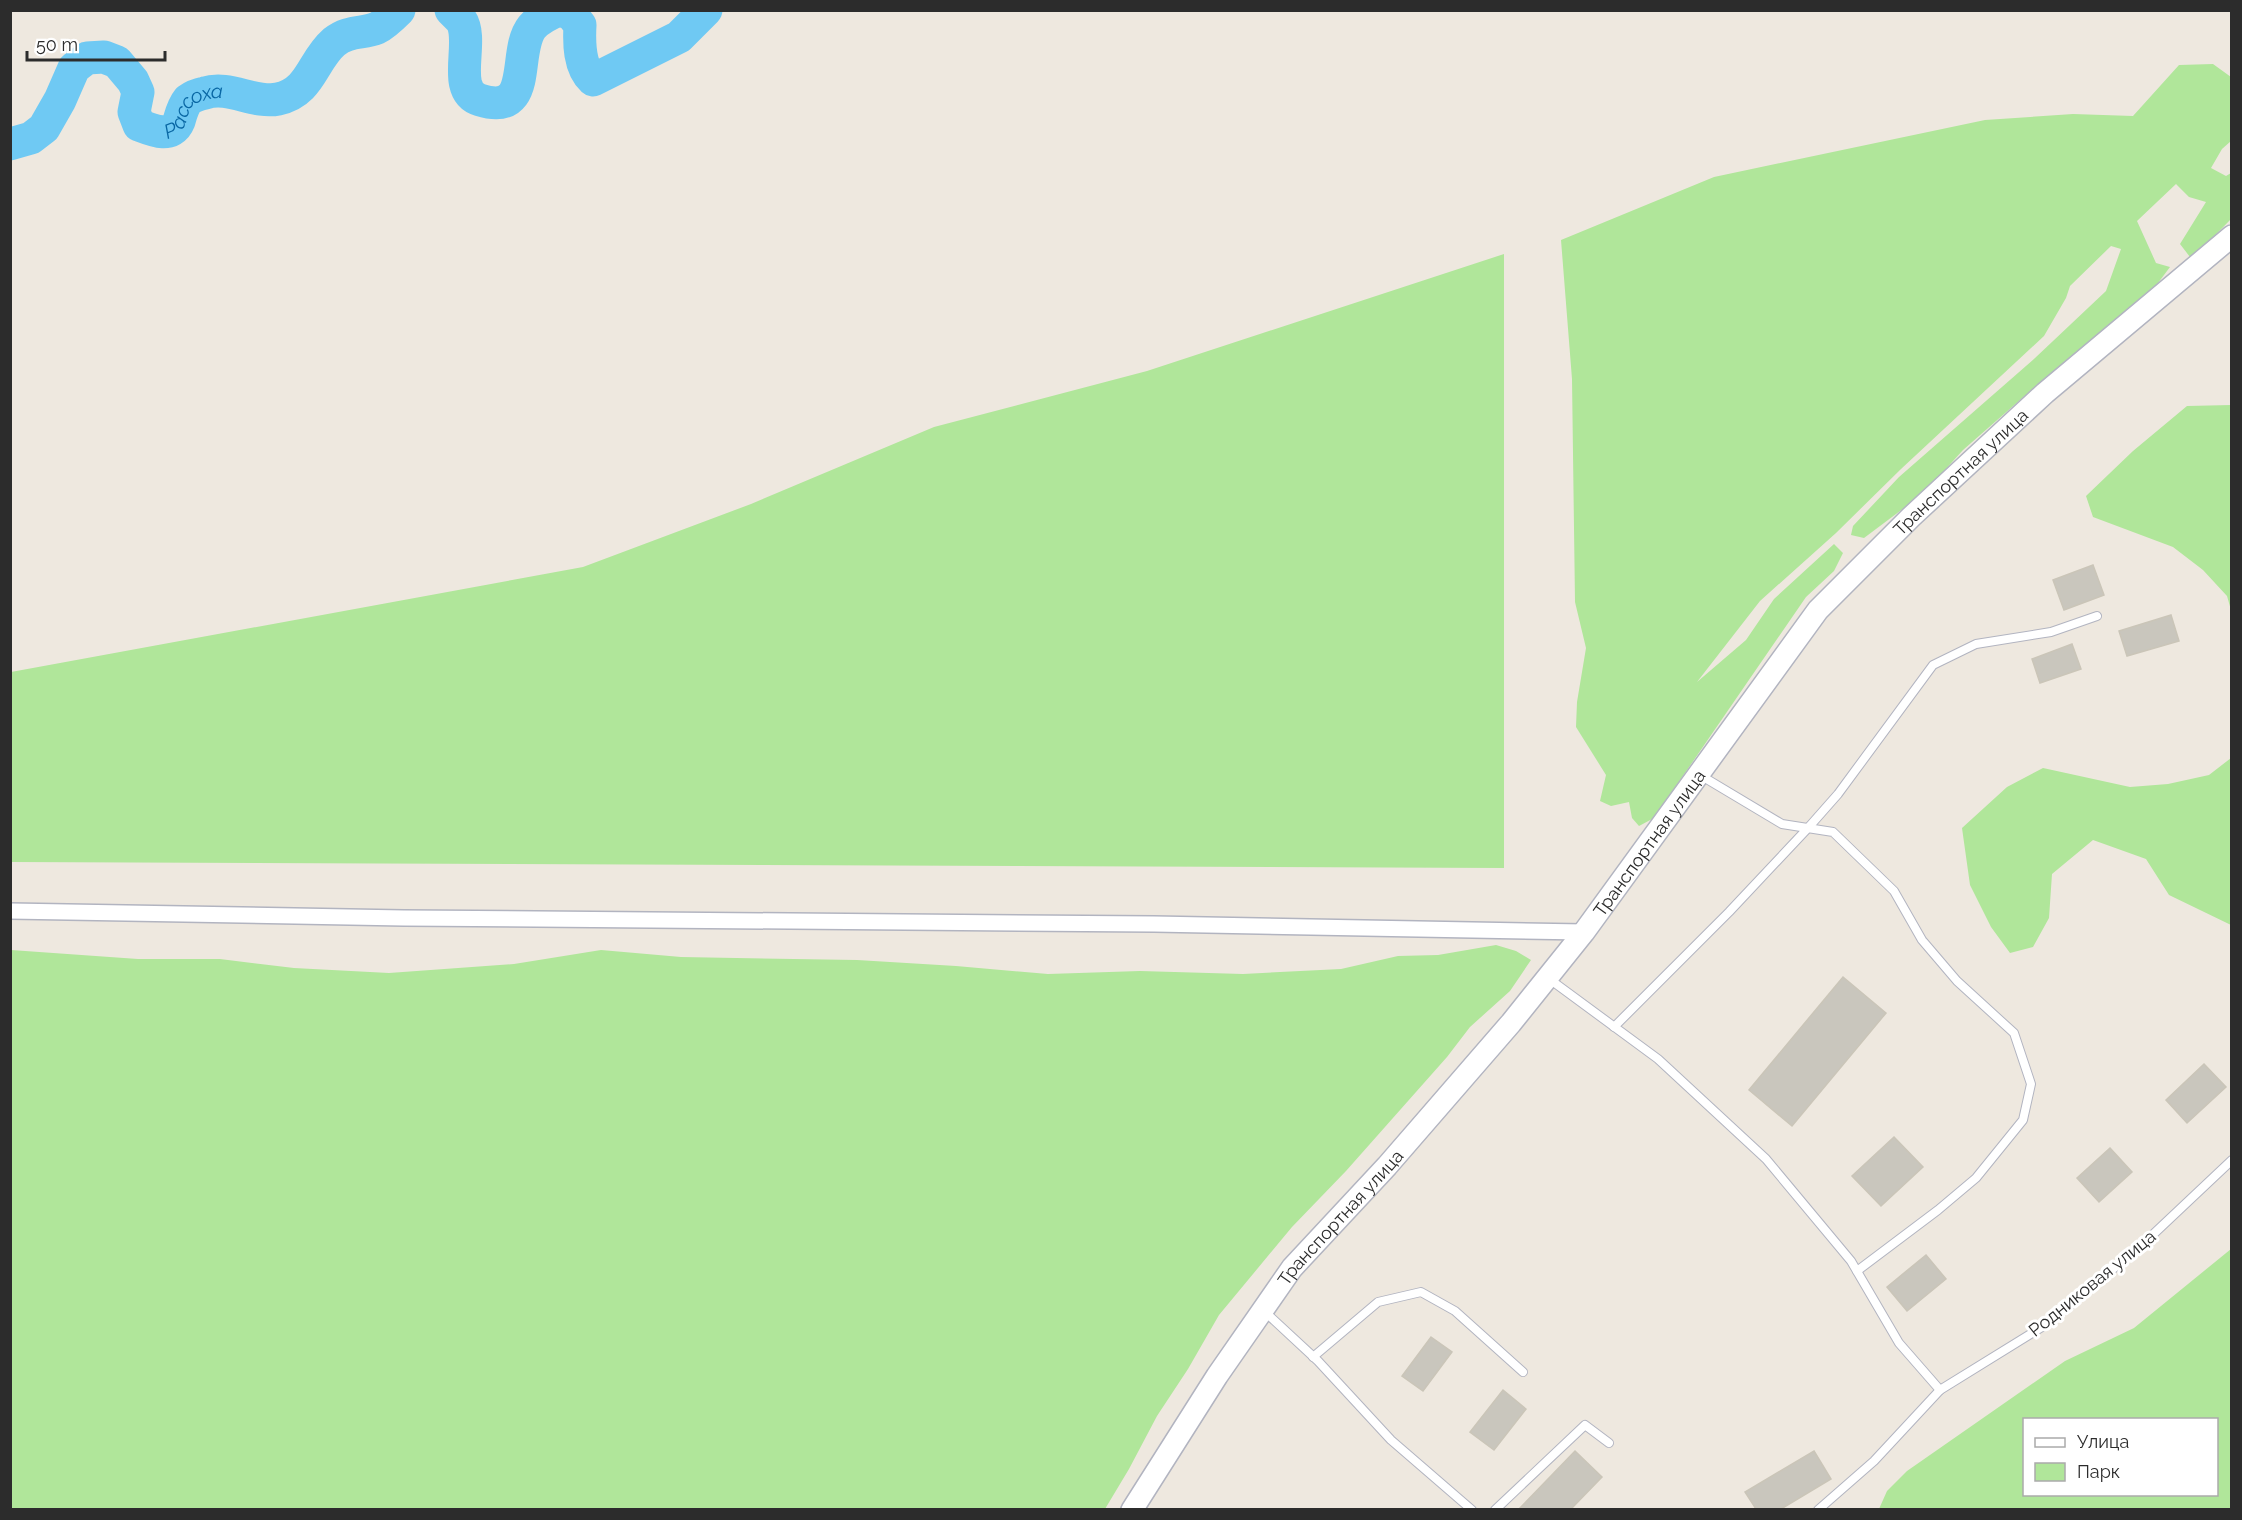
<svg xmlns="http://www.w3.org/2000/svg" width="2242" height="1520" font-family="Raleway,sans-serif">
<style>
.green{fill:#b0e69a;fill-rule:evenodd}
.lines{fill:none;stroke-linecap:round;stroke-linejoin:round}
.river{stroke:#6fc9f3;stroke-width:33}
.building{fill:#c9c6bd;stroke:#cac5b8;stroke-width:1.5}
.lane-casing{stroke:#b2b4c0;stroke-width:10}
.street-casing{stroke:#b2b4c0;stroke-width:18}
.secondary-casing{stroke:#b2b4c0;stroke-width:24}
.lane{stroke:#fff;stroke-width:8}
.street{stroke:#fff;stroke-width:15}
.secondary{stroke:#fff;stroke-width:21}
.labels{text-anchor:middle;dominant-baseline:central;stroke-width:6;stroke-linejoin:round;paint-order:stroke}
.street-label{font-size:18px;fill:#2c2c2c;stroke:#fff}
.water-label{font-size:20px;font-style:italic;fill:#0967a4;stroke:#fff}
</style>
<rect width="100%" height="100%" fill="#eee8df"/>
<g class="green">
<path d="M2213,64l18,13v64l-9,8 -11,19 15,8 5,-3v46l-31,32 -10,6 -10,-13 26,-42 -17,-5 -13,-13 -39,37 19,42 14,4 -18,24 -115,94 -74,65 -39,43 -60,45 -13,-3 2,-9 46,-49 136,-119 71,-67 15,-42 -10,-3 -41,40 -4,12 -22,38 -143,133 -65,64 -76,68 -63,81 49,-42 28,-41 60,-55 9,9 -9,18 -28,26 -152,221 -15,8 -7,-8 -3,-16 -18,4 -11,-5 6,-26 -30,-48 1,-25 9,-54 -11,-46 -3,-223 -11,-139 153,-63 271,-57 88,-6 60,2 46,-51z"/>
<path d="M1504,254v614l-1493,-6v-190l572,-105 168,-63 183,-77 213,-56z"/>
<path d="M2231,405h1l-1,205 -4,-14 -24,-26 -30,-23 -80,-30 -7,-21 47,-45 54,-45z"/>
<path d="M2231,758v167l-62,-30 -23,-36 -53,-19 -41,34 -3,44 -16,29 -23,6 -19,-26 -21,-42 -8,-57 45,-41 36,-19 87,19 38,-3 41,-9z"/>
<path d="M1496,945l20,6 15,9 -21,31 -40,36 -23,30 -101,114 -54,56 -73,88 -31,54 -31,47 -28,53 -24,40h-1094v-559l127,9h82l74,9 95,5 125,-9 87,-14 80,7 176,3 99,6 92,8 92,-3 103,3 98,-5 57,-13 40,-1z"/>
<path d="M2231,1249v260h-352l8,-18 20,-20 158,-110 69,-33zM2024,1420h192v74h-192z"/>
</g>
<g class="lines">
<g class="river">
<path d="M451,10c3,3 7,7 10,10 14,21 -11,71 19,80 55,17 32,-48 52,-73 7,-8 17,-13 27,-17"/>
<path d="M563,10l9,5 8,10c-1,18 -1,42 13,55l86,-43 27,-27"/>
<path id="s1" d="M10,144l21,-6 13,-10 16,-28 14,-32 13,-10 17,-1 13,5 16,19 5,11 -4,20 5,13c13,5 33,14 40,-4 2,-7 4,-15 9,-21 4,-3 12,-6 17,-7 24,-8 49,11 73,6 33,-7 34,-38 56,-57 15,-12 29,-8 43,-14 8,-4 16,-12 22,-18"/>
</g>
</g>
<g class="building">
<path d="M2093,565l11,30 -40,15 -11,-30z"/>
<path d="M2171,615l8,26 -52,15 -8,-25z"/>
<path d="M2072,644l9,25 -41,14 -8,-24z"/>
<path d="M1843,977l43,36 -94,113 -43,-36z"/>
<path d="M2204,1064l22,23 -39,36 -21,-23z"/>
<path d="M1894,1137l29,30 -42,39 -29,-30z"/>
<path d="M2110,1148l22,24 -33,30 -22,-24z"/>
<path d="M1926,1255l20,24 -39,32 -20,-24z"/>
<path d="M1431,1337l21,15 -29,39 -21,-15z"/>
<path d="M1503,1390l23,19 -32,41 -24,-18z"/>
<path d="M1575,1451l27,26 -31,32h-52z"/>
<path d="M1814,1451l17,28 -50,30h-25l-11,-17z"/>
</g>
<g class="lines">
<defs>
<g id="lane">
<path d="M1700,775l82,49 51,8 61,59 28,49 35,41 57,52 17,51 -8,36 -47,58 -38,32 -81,61"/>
<path d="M1548,978l110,81 108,100 85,102 48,82 41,47 -66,71 -56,49"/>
<path d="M1614,1027l115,-115 79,-84 30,-34 95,-129 43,-21 75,-12 46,-16"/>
<path d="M1264,1311l54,50 73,79 81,70"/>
<path d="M1313,1357l65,-55 43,-10 34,19 68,61"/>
<path d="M1940,1390l110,-68 95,-80 87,-82"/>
<path d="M1495,1510l90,-85 24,18"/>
</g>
<path id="street" d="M10,911l394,7 750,6 430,8"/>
<g id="secondary">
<path id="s2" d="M1132,1510l85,-134 75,-108 95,-102 124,-143 73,-91 234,-322 93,-93 134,-124 187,-157"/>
</g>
</defs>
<use href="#lane" class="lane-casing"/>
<use href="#street" class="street-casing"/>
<use href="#secondary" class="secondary-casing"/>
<use href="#lane" class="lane"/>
<use href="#street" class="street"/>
<use href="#secondary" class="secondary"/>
</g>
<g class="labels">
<g class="street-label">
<text stroke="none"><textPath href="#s2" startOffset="1332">Транспортная улица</textPath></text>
<text stroke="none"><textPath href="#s2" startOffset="846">Транспортная улица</textPath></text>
<text stroke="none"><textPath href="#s2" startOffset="360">Транспортная улица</textPath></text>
<text transform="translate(2092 1283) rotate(-39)">Родниковая улица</text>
</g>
<g class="water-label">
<text stroke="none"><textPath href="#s1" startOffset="290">Рассоха</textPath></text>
</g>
</g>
<rect width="2242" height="1520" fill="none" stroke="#2c2c2c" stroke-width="24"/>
<rect x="2023" y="1418" width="195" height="78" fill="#ffffff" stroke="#ababab" stroke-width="1.5"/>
<rect x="2035" y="1438" width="30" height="9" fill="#ffffff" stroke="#ababab" stroke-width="1.5"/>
<text x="2077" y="1448" font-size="18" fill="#2c2c2c">Улица</text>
<rect x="2035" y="1463" width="30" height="18" fill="#b0e69a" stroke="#ababab" stroke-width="1.5"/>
<text x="2077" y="1478" font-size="18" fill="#2c2c2c">Парк</text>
<path d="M27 51v9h138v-9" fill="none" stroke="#2c2c2c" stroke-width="3"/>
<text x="36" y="51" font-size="18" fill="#2c2c2c" stroke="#ffffff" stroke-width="4.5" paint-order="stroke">50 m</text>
</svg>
